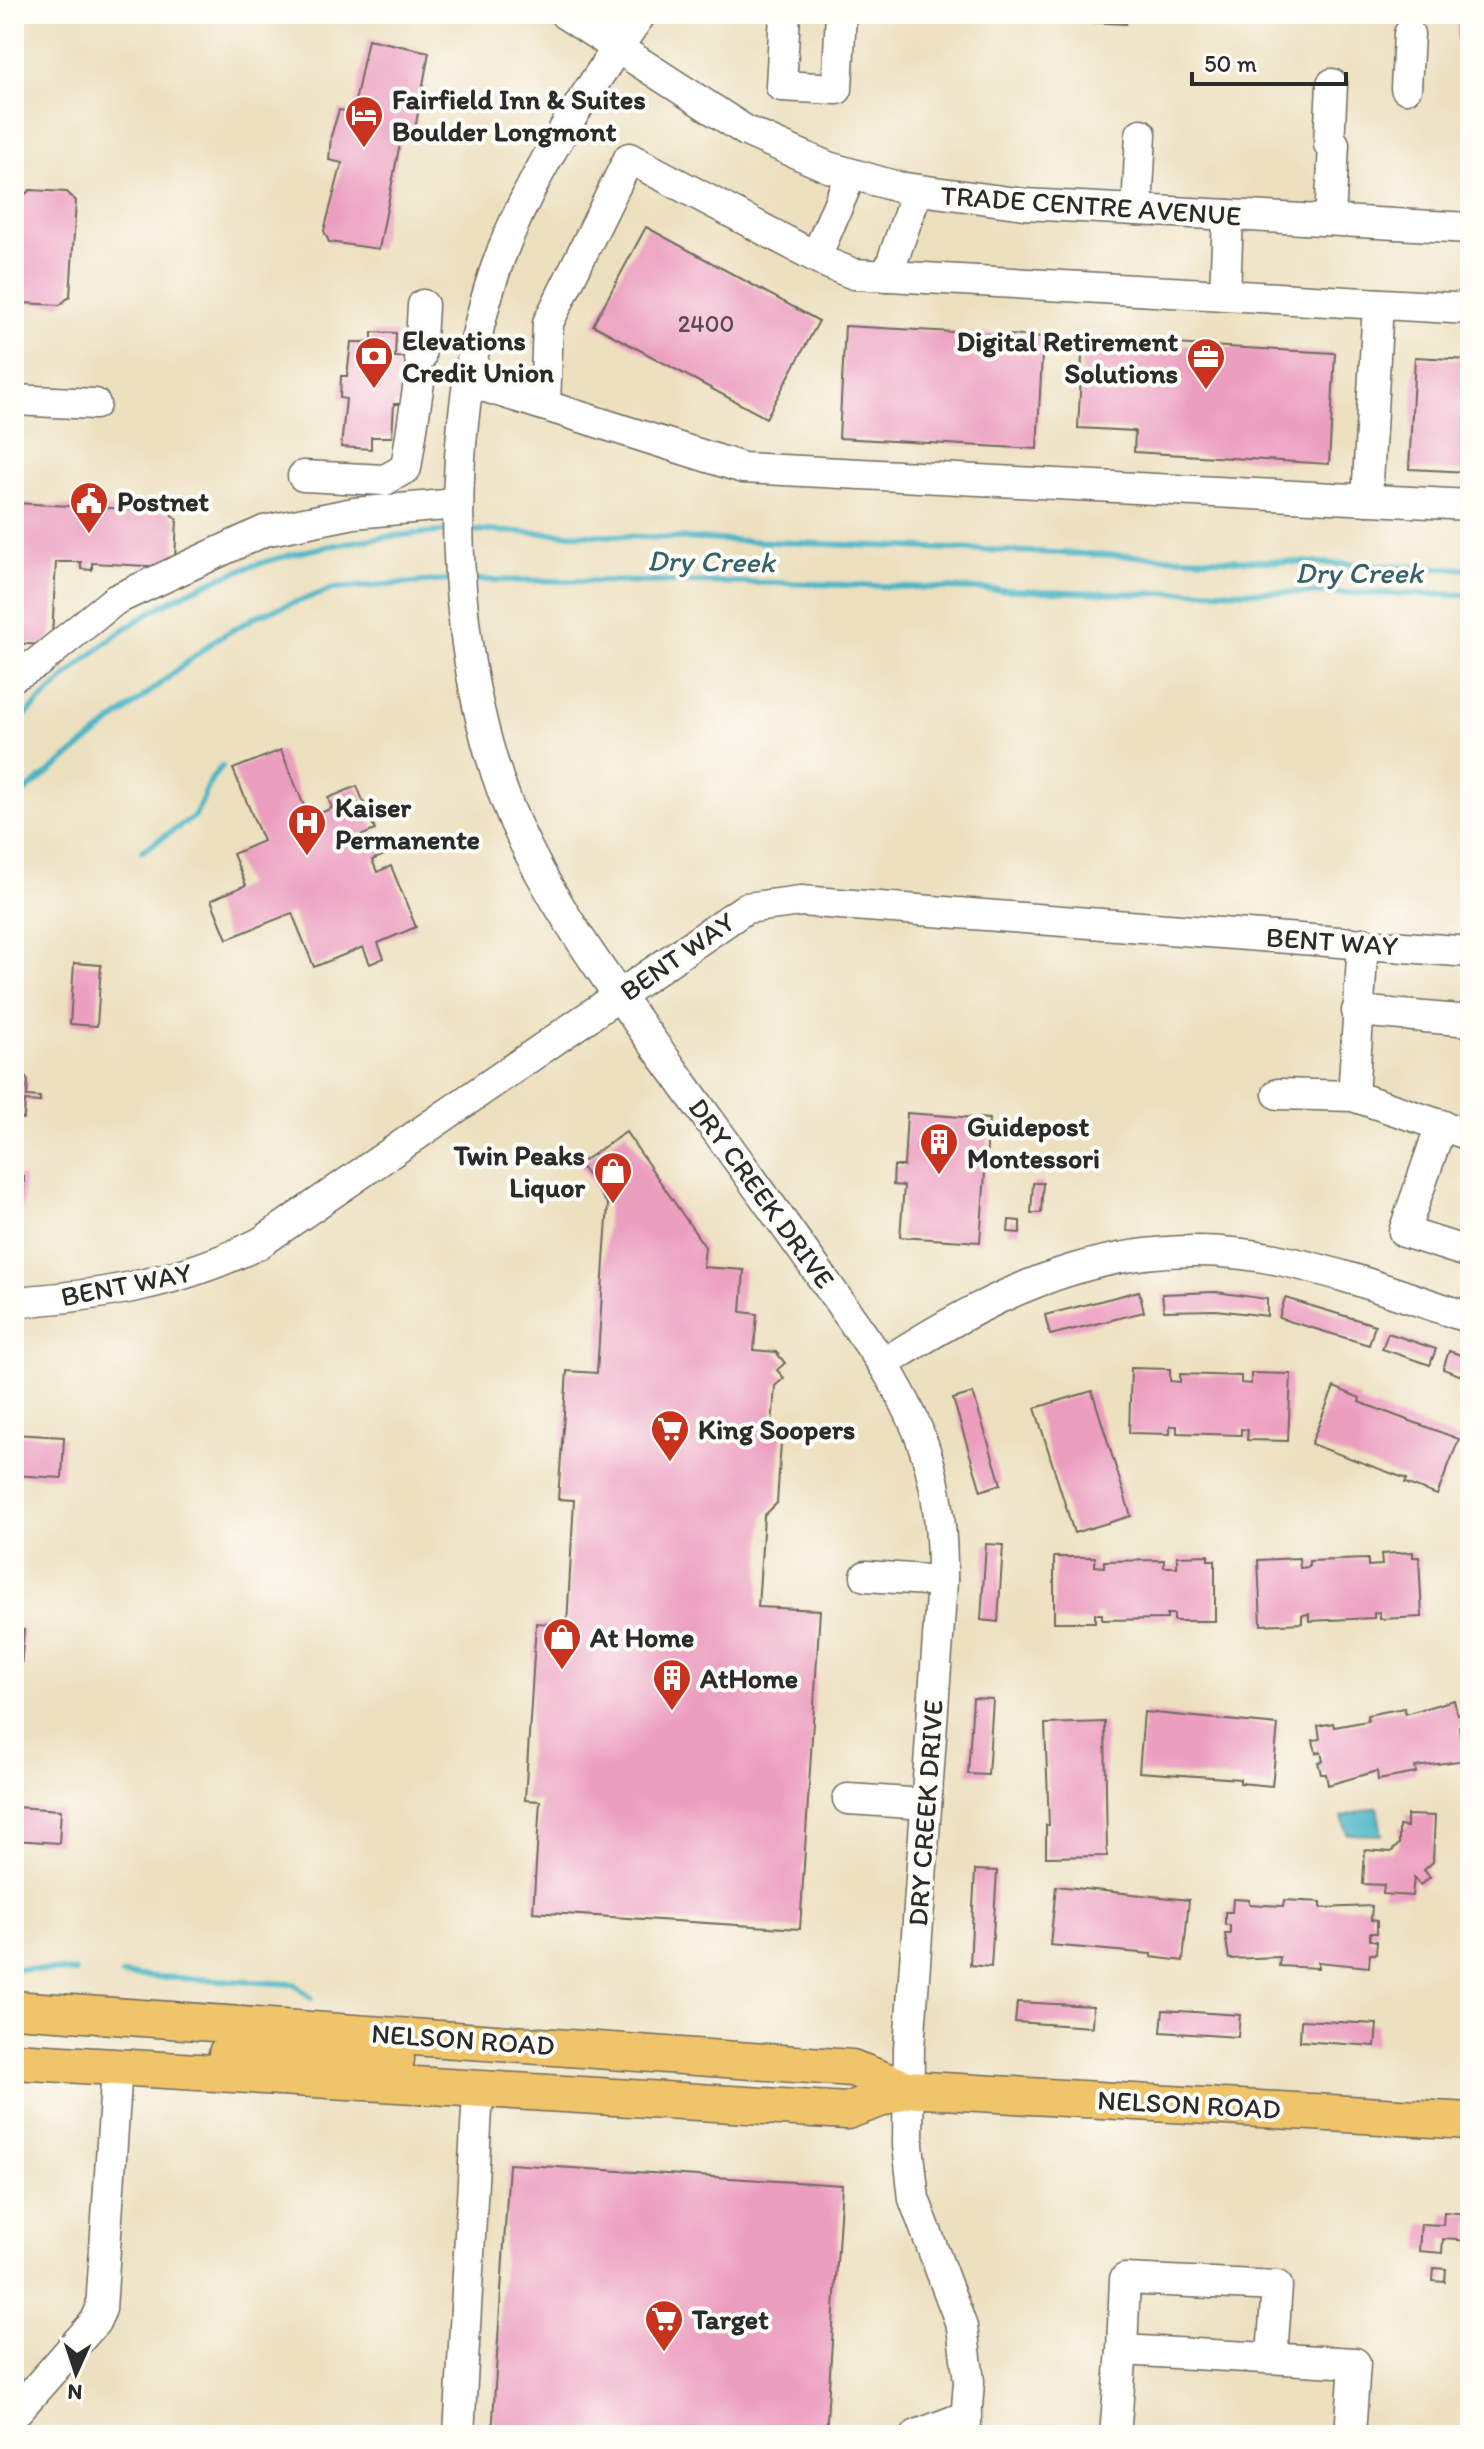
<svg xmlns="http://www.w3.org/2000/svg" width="1484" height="2449" font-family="Itim,sans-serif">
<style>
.water{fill:#48b5c4;stroke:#3a7078;stroke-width:2}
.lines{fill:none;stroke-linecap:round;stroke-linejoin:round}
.stream{stroke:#48b5c4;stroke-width:6}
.building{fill:#ec9ebf}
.minor-casing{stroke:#6f6a5f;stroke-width:33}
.major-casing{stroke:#6f6a5f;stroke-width:39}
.minor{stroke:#fff;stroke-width:30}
.major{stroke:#f0c469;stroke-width:36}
.labels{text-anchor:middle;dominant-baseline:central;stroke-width:8;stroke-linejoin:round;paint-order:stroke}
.number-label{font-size:24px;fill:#5b4850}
.poi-label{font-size:28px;font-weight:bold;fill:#2b2b2b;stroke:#fdfcf7;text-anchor:start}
.street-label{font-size:28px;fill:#2b2b2b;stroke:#fdfcf7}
.water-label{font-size:30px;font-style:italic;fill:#376268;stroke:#fdfcf7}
</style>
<rect width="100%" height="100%" fill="#fdfcf7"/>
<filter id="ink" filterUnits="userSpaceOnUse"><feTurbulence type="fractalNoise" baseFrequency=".0125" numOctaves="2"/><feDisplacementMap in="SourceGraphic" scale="16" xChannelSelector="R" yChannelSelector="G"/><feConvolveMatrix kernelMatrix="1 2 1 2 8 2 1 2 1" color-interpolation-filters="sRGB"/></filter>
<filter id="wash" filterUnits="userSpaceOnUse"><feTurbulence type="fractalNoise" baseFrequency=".006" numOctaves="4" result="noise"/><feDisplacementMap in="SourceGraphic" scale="32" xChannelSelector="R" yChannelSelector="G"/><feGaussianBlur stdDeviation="1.8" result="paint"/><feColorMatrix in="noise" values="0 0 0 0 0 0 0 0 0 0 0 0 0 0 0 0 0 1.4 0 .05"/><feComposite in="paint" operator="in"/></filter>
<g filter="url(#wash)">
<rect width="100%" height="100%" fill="#ede0bf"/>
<path class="water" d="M1377,1807l5,28 -35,-1 -5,-17z"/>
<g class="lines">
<g class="stream">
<path d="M466,530l1004,39"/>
<path d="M470,580l312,3 358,11 63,-3 267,4"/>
<path d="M14,726c41,-39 82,-80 130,-110 94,-58 199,-78 307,-85"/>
<path d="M18,797l197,-157 44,-25 74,-26 118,-9"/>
<path d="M142,851l53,-35 17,-38 10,-12"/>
<path d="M14,1968l61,4"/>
<path d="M122,1975l172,9 17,14"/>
</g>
</g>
<g id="blocks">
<g class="building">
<path d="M1007,14h120l-1,10 -119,-6z"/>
<path d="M1177,14h105v9l-105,-5z"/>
<path d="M1457,14h13v25l-14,-1z"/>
<path d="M368,39l61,13 -15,83 -13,3 -22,111 -50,-7 -5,-11 18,-68 -13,-3 2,-24 8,-26 14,2z"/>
<path d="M30,190l37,2 9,9 -6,95 -10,9 -38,-2 -8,-11 6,-93z"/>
<path d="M646,227l173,94 -53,97 -173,-93z"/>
<path d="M845,326l198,11 -6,112 -198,-11z"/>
<path d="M372,332l24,1 -1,24 31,1 -20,46h-12l-2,33h-21v12l-30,-2 5,-48 -6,-1 1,-22h6l4,-34h21z"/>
<path d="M1083,339l252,14 -6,111 -195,-12 1,-21 -57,-3z"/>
<path d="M1415,357l55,3v112l-61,-3z"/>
<path d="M14,503l154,8 9,9 -2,39 -10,8 -73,-4v7l-11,-1v-7h-25l-4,74 -10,9 -28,-2z"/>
<path d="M281,750l28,68 23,-10 -4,-10 29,-12 18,44 -15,6 5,13 17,-7 5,12 -15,6 5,12 14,-6 25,61 -38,16 6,15 -14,6 -7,-17 -49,20 -22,-54 -65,26 -16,-39 35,-15 -13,-31 30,-13 -30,-72z"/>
<path d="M74,963l27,2 -4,61 -27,-2z"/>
<path d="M14,1074l10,1 4,6 -1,15 13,1v5l-15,-1 -1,18 -10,-1z"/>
<path d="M907,1113l82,6 -9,123 -80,-5 4,-51 -11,-1 1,-19h10z"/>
<path d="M626,1132l79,115 -2,20 41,3 -3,42 16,2 -3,36 22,2 9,11 -8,7 7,8 -9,8 -3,41h10l-5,76 -13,13 -6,91 62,3 -20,319 -267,-17 7,-111 -15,-1 11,-177 31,2 7,-125 -16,-1 9,-128 30,2 7,-112 4,-56 -29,-41z"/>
<path d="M14,1176l10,1 -1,31h-9z"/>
<path d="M1033,1183h10l-2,30h-10z"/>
<path d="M1009,1220l11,1v12l-12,-1z"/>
<path d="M1139,1291l5,21 -94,23 -5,-20z"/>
<path d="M1216,1292l51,7v17l-51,-6 -52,1 -2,-17z"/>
<path d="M1285,1298l90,27 -6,20 -90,-27z"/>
<path d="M1388,1333l48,16 -6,16 -48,-16z"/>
<path d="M1449,1351l21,7v21l-27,-10z"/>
<path d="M1131,1368l39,1v12l10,1v-8l61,2v7l10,1v-11l40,1 -3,67 -41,-1 1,-10 -7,-1v6l-64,-2v-7h-7v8l-41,-1z"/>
<path d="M1334,1387l26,11 -1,4 100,37 -22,56 -32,-12 2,-4 -96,-35z"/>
<path d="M1092,1391l39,125 -57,17 -39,-125z"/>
<path d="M973,1393l28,91 -20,7 -28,-92z"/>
<path d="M14,1434l50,3 -2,41 -48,-3z"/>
<path d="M986,1544l17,1 -5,77 -17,-2z"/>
<path d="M1413,1552v5h6l3,60 -42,2v-7l-6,1v5l-65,3v-7l-7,1v8l-41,2 -3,-65 41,-2 1,10 9,-1v-6l59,-2v7l14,-1 -1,-11z"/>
<path d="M1208,1555v5h7v61h-41v-7h-7v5l-65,1v-6h-7v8h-41v-65h41v9l9,1v-6l60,-1v7h13v-11z"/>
<path d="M14,1629l10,1 -4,51h-6z"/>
<path d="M973,1698l20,1 -5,76 -20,-1z"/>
<path d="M1454,1700l3,14 5,-1 3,12 -6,1 1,8 7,-2 3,14 -6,1 2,13 -51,7 1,6 -38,7 -1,-9 -49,14 -2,-11h-5l-3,-12 5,-1 -2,-9 -5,1 -3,-13 7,-1 -2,-13 15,-3 1,4 34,-6 -1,-6 37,-7 1,6z"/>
<path d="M1144,1712l134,13 -6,61 -32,-3v-4l-101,-7z"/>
<path d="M1105,1722l2,134 -61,1v-32h3l-4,-101z"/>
<path d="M14,1807l47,3 -2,33 -45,-3z"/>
<path d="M1407,1815l28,1 -2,46 -9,8 6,7 -10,8 -6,-7 -2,18 -29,-2 1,-9 -21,-1 2,-34 26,2 8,-8v-18l8,1z"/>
<path d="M975,1870l22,1 -6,96 -21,-2z"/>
<path d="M1056,1886l133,14 -6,61 -32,-4v-3l-101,-9z"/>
<path d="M1233,1899l16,1v4l34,2 1,-6 37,2v6l51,-2 -1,14 6,1v12h-7v7l7,1 -1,13h-6l-1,13 -51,-5v6l-39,-2 1,-9 -51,2 -4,-25h5v-9h-5v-13h7z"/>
<path d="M1017,2002l76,4 -1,21 -77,-5z"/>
<path d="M1163,2010l77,5 -2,22 -77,-5z"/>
<path d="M1301,2020l76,4 -2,22 -75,-5z"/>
<path d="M509,2164l333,21 -16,250h-334z"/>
<path d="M1444,2212l26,2v27l-27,-2 -1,14 -23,-2 2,-27 22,1z"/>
<path d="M1434,2268l12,1 -1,13 -12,-1z"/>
</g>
</g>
</g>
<g filter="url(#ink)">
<use href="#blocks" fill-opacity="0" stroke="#6f6a5f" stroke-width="2"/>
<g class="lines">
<defs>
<g id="minor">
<path d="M565,14l181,117 82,36 70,20 126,17 446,24"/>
<path d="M641,14c-54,77 -107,154 -141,243 -63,168 -55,425 25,587 40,81 97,156 150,229 70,97 140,193 208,291 46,73 60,130 59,217l-33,467 -1,97 6,54 48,128 7,54 -4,54"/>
<path d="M785,14l-4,72 56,3 4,-75"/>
<path d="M1406,88l3,-54"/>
<path d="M1329,144l3,-60"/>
<path d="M1137,210l4,-76"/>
<path d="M1330,220l4,-76"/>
<path d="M816,257l35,-83"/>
<path d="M887,276l30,-85"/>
<path d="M1225,295l3,-80"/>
<path d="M420,358l3,-53"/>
<path d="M470,382l273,86 727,37"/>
<path d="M14,400l81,4"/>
<path d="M545,405l3,-82 81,-165 200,106 25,10 616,35"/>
<path d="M303,476l82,4 21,-12 13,-86"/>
<path d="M1367,500l11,-196"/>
<path d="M14,676l23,-13 78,-63 149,-69 90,-18 103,-9"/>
<path d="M1357,1011l113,10"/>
<path d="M1278,1094l75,2 117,39"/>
<path d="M1353,1096l10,-153"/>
<path d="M1441,1125l-37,107 66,21"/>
<path d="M14,1302c87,-6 167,-19 246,-59l486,-335 55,-7 669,51"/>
<path d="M883,1364c125,-81 248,-137 401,-103 63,13 124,37 186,57"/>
<path d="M866,1576l76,5"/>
<path d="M848,1799l78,5"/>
<path d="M1122,2350l3,-71 152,7 -5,70"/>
<path d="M14,2414l81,-92 6,-13 16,-242"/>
<path d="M459,2435l19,-344"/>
<path d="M917,2435l50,-19"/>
<path d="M1115,2435l7,-85 233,13 -5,72"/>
</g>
<g id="major">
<path d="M14,2009l838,59 55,21 563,32"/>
<path d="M227,2053l169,6"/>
<path d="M14,2061l833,50 60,-22"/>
</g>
</defs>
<use href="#minor" class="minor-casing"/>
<use href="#major" class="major-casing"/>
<use href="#minor" class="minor"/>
<use href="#major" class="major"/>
</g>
</g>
<defs>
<symbol id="hotel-pin" viewBox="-11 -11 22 30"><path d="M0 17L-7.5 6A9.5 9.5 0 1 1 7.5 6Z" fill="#c8321e" stroke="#fdfcf7"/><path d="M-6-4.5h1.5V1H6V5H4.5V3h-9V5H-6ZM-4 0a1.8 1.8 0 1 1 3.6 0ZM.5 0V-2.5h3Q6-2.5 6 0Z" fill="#fff"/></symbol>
<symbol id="bank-pin" viewBox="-11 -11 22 30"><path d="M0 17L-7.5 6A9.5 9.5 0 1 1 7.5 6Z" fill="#c8321e" stroke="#fdfcf7"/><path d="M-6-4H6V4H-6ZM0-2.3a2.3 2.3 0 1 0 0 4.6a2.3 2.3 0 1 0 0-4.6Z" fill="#fff"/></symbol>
<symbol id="office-pin" viewBox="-11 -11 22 30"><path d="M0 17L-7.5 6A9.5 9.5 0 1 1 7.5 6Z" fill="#c8321e" stroke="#fdfcf7"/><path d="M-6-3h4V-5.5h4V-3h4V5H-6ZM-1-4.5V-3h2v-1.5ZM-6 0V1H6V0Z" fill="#fff"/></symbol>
<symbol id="civic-pin" viewBox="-11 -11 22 30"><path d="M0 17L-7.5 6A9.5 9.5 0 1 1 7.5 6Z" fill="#c8321e" stroke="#fdfcf7"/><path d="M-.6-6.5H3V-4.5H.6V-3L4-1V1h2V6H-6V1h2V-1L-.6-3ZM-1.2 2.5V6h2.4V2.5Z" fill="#fff"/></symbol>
<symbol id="hospital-pin" viewBox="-11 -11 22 30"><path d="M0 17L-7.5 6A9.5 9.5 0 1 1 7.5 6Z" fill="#c8321e" stroke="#fdfcf7"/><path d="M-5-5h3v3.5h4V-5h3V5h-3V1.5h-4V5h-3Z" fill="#fff"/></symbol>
<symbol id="building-pin" viewBox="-11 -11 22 30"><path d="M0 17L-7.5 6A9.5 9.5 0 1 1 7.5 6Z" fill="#c8321e" stroke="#fdfcf7"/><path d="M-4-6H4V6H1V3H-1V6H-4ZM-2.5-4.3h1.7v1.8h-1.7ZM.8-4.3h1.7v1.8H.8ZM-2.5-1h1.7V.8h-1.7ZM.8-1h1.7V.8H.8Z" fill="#fff"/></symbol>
<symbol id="shop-pin" viewBox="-11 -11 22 30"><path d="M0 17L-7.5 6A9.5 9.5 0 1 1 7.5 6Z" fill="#c8321e" stroke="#fdfcf7"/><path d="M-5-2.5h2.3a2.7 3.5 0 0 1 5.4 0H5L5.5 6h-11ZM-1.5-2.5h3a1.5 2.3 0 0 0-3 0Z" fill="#fff"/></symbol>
<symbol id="supermarket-pin" viewBox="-11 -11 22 30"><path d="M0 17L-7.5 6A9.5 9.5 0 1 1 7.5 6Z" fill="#c8321e" stroke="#fdfcf7"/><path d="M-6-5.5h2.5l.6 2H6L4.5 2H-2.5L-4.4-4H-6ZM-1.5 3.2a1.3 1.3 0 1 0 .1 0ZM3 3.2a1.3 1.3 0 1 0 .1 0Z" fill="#fff"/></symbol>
</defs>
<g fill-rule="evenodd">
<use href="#hotel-pin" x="342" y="93" width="44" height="60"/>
<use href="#bank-pin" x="352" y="334" width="44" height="60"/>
<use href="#office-pin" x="1184" y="335" width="44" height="60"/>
<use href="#civic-pin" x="67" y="479" width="44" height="60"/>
<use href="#hospital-pin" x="285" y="801" width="44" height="60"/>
<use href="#building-pin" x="917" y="1120" width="44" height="60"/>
<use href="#shop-pin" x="591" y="1149" width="44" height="60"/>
<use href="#supermarket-pin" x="648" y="1407" width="44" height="60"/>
<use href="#shop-pin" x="540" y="1615" width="44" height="60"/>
<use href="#building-pin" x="650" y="1656" width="44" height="60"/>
<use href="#supermarket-pin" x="642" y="2297" width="44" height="60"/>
</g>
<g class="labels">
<g class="number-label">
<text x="706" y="323">2400</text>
</g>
<g class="poi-label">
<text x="392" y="99">Fairfield Inn &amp; Suites<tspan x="392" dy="32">Boulder Longmont</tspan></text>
<text x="402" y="340">Elevations<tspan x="402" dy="32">Credit Union</tspan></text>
<text x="1178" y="341" text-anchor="end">Digital Retirement<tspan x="1178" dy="32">Solutions</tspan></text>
<text x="117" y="501">Postnet</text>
<text x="335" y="807">Kaiser<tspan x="335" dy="32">Permanente</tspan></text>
<text x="967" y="1126">Guidepost<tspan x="967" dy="32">Montessori</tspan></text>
<text x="585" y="1155" text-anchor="end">Twin Peaks<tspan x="585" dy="32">Liquor</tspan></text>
<text x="698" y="1429">King Soopers</text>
<text x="590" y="1637">At Home</text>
<text x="700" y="1678">AtHome</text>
<text x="692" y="2319">Target</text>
</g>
<g class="street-label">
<text transform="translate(1091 205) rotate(4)">TRADE CENTRE AVENUE</text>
<text transform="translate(1332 941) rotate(4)">BENT WAY</text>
<text transform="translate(677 956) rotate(-35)">BENT WAY</text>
<text transform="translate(762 1193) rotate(54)">DRY CREEK DRIVE</text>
<text transform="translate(126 1284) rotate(-11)">BENT WAY</text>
<text transform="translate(925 1813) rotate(-86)">DRY CREEK DRIVE</text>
<text transform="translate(463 2039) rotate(4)">NELSON ROAD</text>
<text transform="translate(1189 2104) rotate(3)">NELSON ROAD</text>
</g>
<g class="water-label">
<text transform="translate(711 561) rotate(1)">Dry Creek</text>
<text x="1359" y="572">Dry Creek</text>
</g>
</g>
<rect width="1484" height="2449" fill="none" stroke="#fdfcf7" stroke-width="48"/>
<g transform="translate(76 2373) rotate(183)" stroke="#fdfcf7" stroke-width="6" paint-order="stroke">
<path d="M0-6L14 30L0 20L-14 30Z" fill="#2b2b2b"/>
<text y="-12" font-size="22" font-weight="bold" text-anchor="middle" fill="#2b2b2b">N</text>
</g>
<path d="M1192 72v12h154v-12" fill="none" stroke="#2b2b2b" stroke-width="4"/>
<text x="1204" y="72" font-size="24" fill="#2b2b2b" stroke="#fdfcf7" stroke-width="6" paint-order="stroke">50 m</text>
</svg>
